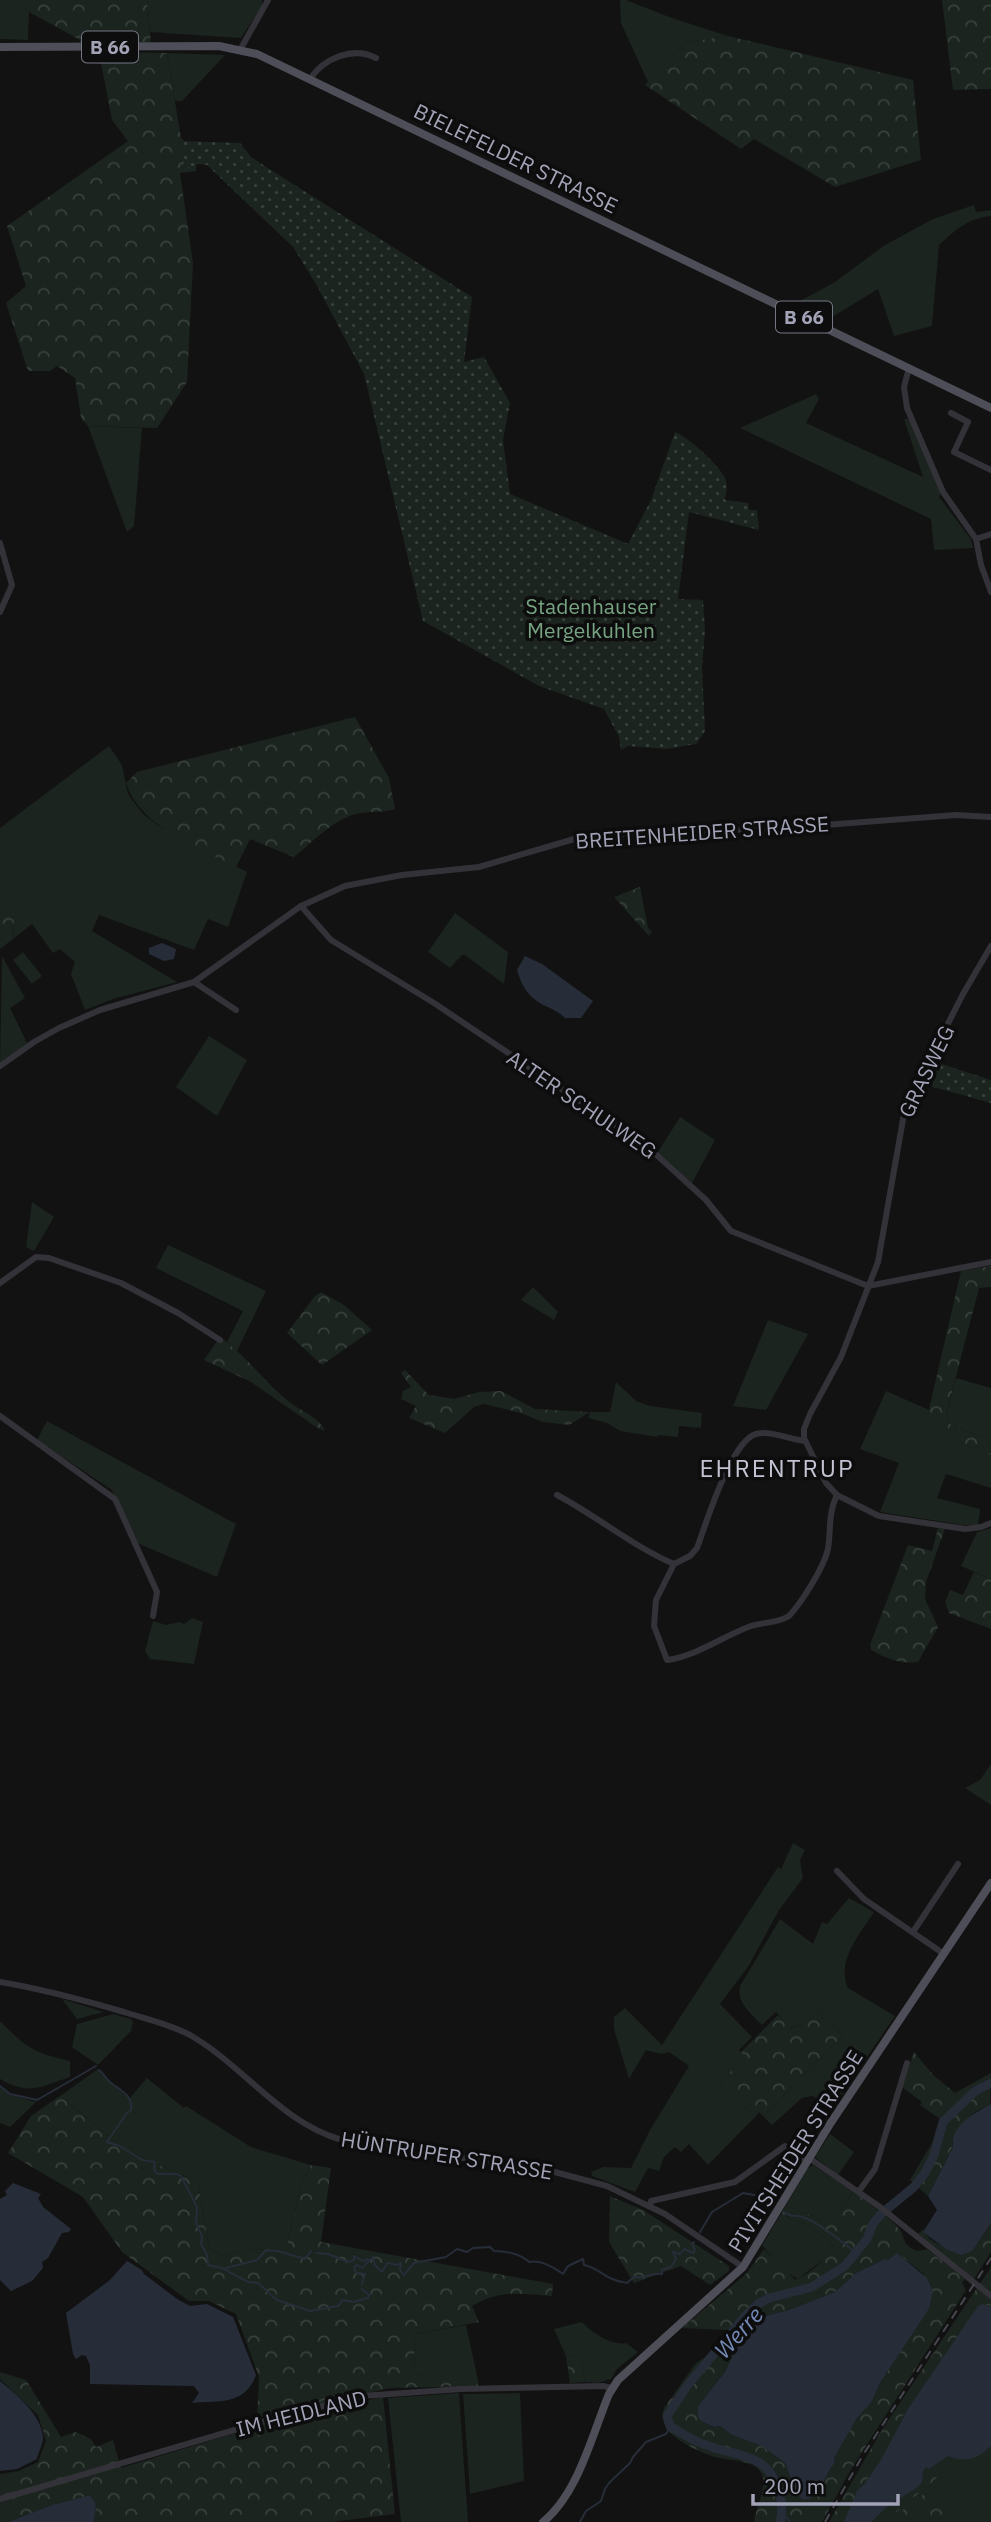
<svg xmlns="http://www.w3.org/2000/svg" width="991" height="2522" font-family="'IBM Plex Sans',sans-serif">
<style>
.grass{fill:#1b241e}
.forest{fill:url(#forest-crowns);fill-rule:evenodd}
.park{fill:url(#park-dots)}
.water{fill:#272d38}
.lines{fill:none;stroke-linecap:round;stroke-linejoin:round}
.stream{stroke:#272d38;stroke-width:2}
.river{stroke:#272d38;stroke-width:9}
.minor{stroke:#333239;stroke-width:6}
.major{stroke:#4e4e58;stroke-width:8}
.rail{stroke:#474750;stroke-width:2;stroke-dasharray:9 7;stroke-linecap:butt}
.labels{text-anchor:middle;dominant-baseline:central;stroke-width:7;stroke-linejoin:round;paint-order:stroke}
.shield{fill:#0d0d0e;stroke:#757684;stroke-width:2}
.shield-label{font-size:19px;font-weight:bold;fill:#a2a3b6}
.street-label{font-size:21px;fill:#a2a3b6;stroke:#0d0d0e}
.park-label{font-size:21px;fill:#76a382;stroke:#0d0d0e}
.water-label{font-size:23px;font-style:italic;fill:#7489b5;stroke:#0d0d0e}
.quarter-label{font-size:24px;letter-spacing:2px;fill:#c3c4d1;stroke:#0d0d0e}
</style>
<defs>
<pattern id="forest-crowns" width="20" height="18" patternUnits="userSpaceOnUse" patternTransform="scale(1.75)"><rect width="20" height="18" fill="#1b241e"/><path d="M2 6a3 3 0 1 1 6 0M12 15a3 3 0 1 1 6 0" fill="none" stroke="#39413c"/></pattern>
<pattern id="park-dots" width="8" height="8" patternUnits="userSpaceOnUse" patternTransform="scale(1.75)"><rect width="8" height="8" fill="#1b241e"/><path d="M2 2h.1M6 6h.1" fill="none" stroke="#39413c" stroke-width="1.8" stroke-linecap="round"/></pattern>
</defs>
<rect width="100%" height="100%" fill="#121213"/>
<g class="grass">
<path d="M0,0h18l11,12 -1,28 -28,-1z"/>
<path d="M147,0h115v6l-21,32 -91,-6z"/>
<path d="M620,0h6l46,18 56,18 -42,6 -38,40 -27,-59z"/>
<path d="M167,53l58,2 -43,46h-7z"/>
<path d="M974,205l2,7 15,-2v6c-22,2 -36,14 -52,29l-7,81 -38,10 -16,-47 -54,33 -33,-16 44,-24 50,-37 48,-26z"/>
<path d="M816,394l3,5 -13,24 117,54 -19,-58h5l33,73 -3,5 32,42 2,9 -39,2 -3,-31 -191,-91z"/>
<path d="M88,426l54,2 -8,98 -7,6z"/>
<path d="M109,746l13,19 6,29 15,20 16,12 88,46 -19,55 -20,-8 -14,31 -95,-35 -7,16 85,51 -64,17 -28,11 -14,-36 4,-12 -15,-13 -7,4 -21,-29 -19,15 1,-20 -14,-18v-73z"/>
<path d="M455,913l53,39 -4,32 -39,-29h-3l-12,13 -22,-16z"/>
<path d="M23,952l19,24 -10,8 -19,-24z"/>
<path d="M2,956l23,42 -15,10 17,35 -27,19z"/>
<path d="M209,1036l38,24 -30,56 -41,-29z"/>
<path d="M680,1117l35,23 -23,43 -34,-31z"/>
<path d="M32,1202l22,15 -20,34 -8,-4z"/>
<path d="M168,1245l98,46 -29,60 -10,-9 16,-31 -87,-43z"/>
<path d="M533,1287l25,25 -4,8 -33,-20z"/>
<path d="M768,1320l40,14 -42,76 -33,-4z"/>
<path d="M956,1378l35,10v53l-41,-17 -4,-9z"/>
<path d="M616,1382l20,19 14,5 52,7 -1,15 -22,-2 -1,11 -20,-2 -1,2 -37,-6 -13,-8 -19,-5 2,-6h20z"/>
<path d="M886,1391l43,19 -4,21 66,24v33l-45,-14 -9,24 43,11 -2,16h-15l-83,-13 19,-49 -39,-14z"/>
<path d="M47,1421l189,103 -19,53 -80,-34 -25,-53 -75,-50z"/>
<path d="M991,1528v51l-30,-13 16,-34z"/>
<path d="M192,1618l11,4 -9,42 -44,-5 -5,-8 8,-30 13,4 13,-3 5,2z"/>
<path d="M991,1764v41l-26,-17 15,-8z"/>
<path d="M793,1843l12,7 -5,10 3,18 -24,32 -31,57 -28,37 32,33 -13,13 6,6 -26,29 37,31 -48,49 -19,-21 -8,8 -6,-5 -11,10 -5,14 -11,-3 -13,24 -43,-16 -1,-4 12,-5 28,1 19,-38 39,-64 -20,-14 -8,2 -15,-4 -17,29 -15,-50v-12l11,-9 37,37 116,-178 3,2z"/>
<path d="M849,1898l25,14c-14,22 -38,49 -26,76l47,28 -64,94 -18,-14 -11,2 -30,27 -9,-9 79,-80 -20,-25 -19,13 -13,4 -14,-16 -14,13c-10,-11 -26,-22 -22,-39l40,-67 33,25 9,-22 5,2z"/>
<path d="M62,1999l42,13 -27,7z"/>
<path d="M113,2014l18,5 2,3 -2,9 -33,34 -26,-18 5,-23z"/>
<path d="M0,2021c27,27 32,31 70,40v16c-30,10 -40,19 -70,2z"/>
<path d="M98,2069l31,30 18,-21 37,30 2,-2 65,41 60,18 -9,17 -16,67 -45,1 -18,6 -14,-8 -11,-66 -72,-32 -66,-54z"/>
<path d="M0,2087l10,8 26,7 -26,25 -10,-4z"/>
<path d="M830,2134l24,18 -16,23 -23,-18z"/>
<path d="M813,2165l40,27c-8,11 -14,27 -28,30l-39,-17 22,-37z"/>
<path d="M781,2214l31,13 21,18 -9,14 -26,20 -13,-7 -23,-27z"/>
<path d="M991,2267v255h-162l53,-92z"/>
<path d="M582,2322c9,10 30,24 44,21l12,9 -21,17 -6,10 -13,4 -13,-1 -4,-24 -15,-2 -12,-27z"/>
<path d="M466,2325l12,55 -64,-6 1,-40z"/>
<path d="M459,2393l9,129h-67l-13,-124z"/>
<path d="M520,2393l4,88 -54,13 -7,-100z"/>
</g>
<g class="forest">
<path d="M18,0h129l4,43h-71v-3l-51,-28z"/>
<path d="M942,0h49v89l-38,1z"/>
<path d="M728,36l185,44 8,80 -86,27 -81,-48 -13,10 -96,-64 41,-43z"/>
<path d="M99,52l68,1 14,85 16,14 -1,19 -16,2 13,90 -6,119 -30,46 -69,-2 -7,-8 -6,-40 -18,-12 -7,5h-22l-22,-68 20,-17 -19,-60 121,-85 -16,-21z"/>
<path d="M355,717l34,61 6,31c-14,4 -21,2 -33,4 -26,3 -48,28 -68,44l-44,-18 -14,28c-39,-21 -95,-39 -110,-84l11,-11z"/>
<path d="M640,887l8,41 4,4 -3,4 -35,-39z"/>
<path d="M0,901l14,18 -1,20 -13,10z"/>
<path d="M991,1266v21l-12,1 -33,127 4,9 41,17v14l-67,-24 37,-160z"/>
<path d="M321,1292l23,13 28,25 -50,35 -35,-32 28,-37z"/>
<path d="M220,1337c27,19 46,47 72,67 11,8 28,14 33,27l-9,-4 -65,-45 -47,-22z"/>
<path d="M405,1370l24,25 25,4 25,-7 22,-1 34,18 55,3 -21,13 -26,-3 -22,-9 -37,-9 -10,3 -29,26 -36,-15 7,-12 -15,-7 2,-8 8,-4 -10,-14z"/>
<path d="M938,1528l7,1 -19,53 -1,17 13,28 -20,35c-18,2 -31,-3 -47,-12l-1,-5 38,-100 24,6z"/>
<path d="M974,1572l17,7v50l-42,-16 -4,-11 5,-12 13,5z"/>
<path d="M822,2011l20,25 -79,80 -4,-4 -3,4 -37,-31 25,-29 -3,-4 37,-37 13,13 12,-4z"/>
<path d="M914,2052l19,23 22,18 36,-20 -1,33c-22,5 -28,20 -38,37l1,3 -25,50 -18,-16 22,-37 8,-24 -20,-14 2,-3 -20,-15z"/>
<path d="M60,2096l66,54 72,32 11,66 14,8 18,-6 45,-1 16,-67 9,-17 20,3 -10,74 232,42 -1,12c-31,-2 -53,-7 -80,10l7,16 -64,12 -1,40 59,4 5,2v6l-88,2 -133,30 2,-41 -23,-63 -27,-13h-20l-67,-49 -39,-55 -75,-44 23,-37z"/>
<path d="M853,2192c12,9 39,26 47,38 4,6 3,13 11,18 6,4 10,3 16,1l38,30 -3,4 4,7 -116,181 -28,51h-68c2,-14 13,-35 8,-48 -6,-15 -37,-13 -50,-18 -20,-7 -57,-23 -48,-48l32,-45 13,-8 17,-22 -1,-3 -43,-2 64,-54 18,-25 31,31c16,-6 30,-21 38,-35l-21,-18 -31,-13 5,-9 39,17c14,-3 20,-19 28,-30zM897,2253l27,21 5,35 -49,74 -9,20 -14,15 -23,40 1,5c-14,15 -9,33 -32,37l-7,-7 -11,-30 -23,-17 -30,-11 -12,-9 -6,1 -13,-6 -3,-15 27,-34 15,-29 12,-17 13,-10 24,-6 46,-18 21,-19 29,-14 3,1z"/>
<path d="M610,2196l33,14 86,56v5l-19,14 -29,-19 -47,17 -25,-41z"/>
<path d="M991,2223v29l-17,27 -56,-45 5,-5c7,18 31,20 49,22z"/>
<path d="M977,2288l14,10v9l-3,-2 -10,1c-25,35 -46,69 -71,103 -10,15 -16,33 -25,48 -13,23 -32,40 -38,65h-15l53,-92z"/>
<path d="M566,2356l15,2 4,24 -15,1z"/>
<path d="M0,2372l26,8 35,57 15,-5 15,7 5,8 17,-7 8,28 151,-46 111,-25 12,117 -63,8h-238l2,-18 -6,-9 -38,10 -44,17h-8v-48l19,-3 19,-9 8,-21 -8,-26 -38,-36z"/>
<path d="M942,2459l5,3c-11,26 -41,35 -56,57l36,-27h9l8,9 2,21h-75c5,-5 11,-11 17,-16 14,-11 35,-15 35,-35l14,-8z"/>
</g>
<g class="park">
<path d="M183,141l57,2 11,14 23,15 198,125 -8,65 20,-5 26,46 -7,37 7,54 118,50 23,-44 24,-68c12,4 45,34 50,46 3,8 1,15 0,22l23,3 1,7h8l2,20 -70,-18 -11,87 25,1 2,30 -3,37 3,64 -9,13 -30,5 -38,-3 -7,4 -2,-13 -15,-28 -65,-23 -116,-65 -59,-247 -48,-90 -23,-37 -86,-82 -8,-1 -15,5z"/>
<path d="M932,1061l59,19v23l-72,-20z"/>
</g>
<g class="water">
<path d="M162,943l14,6 -2,10 -10,2 -15,-7v-6z"/>
<path d="M525,956l17,8 51,37 -12,17h-16c-5,-5 -9,-7 -15,-10 -19,-8 -27,-18 -33,-38z"/>
<path d="M991,2104v119l-19,28 -11,4 -15,-6 -23,-17 14,-22 -9,-14 25,-49c-3,-22 22,-34 38,-43z"/>
<path d="M13,2183l28,11 -3,4 5,9 28,22 -2,3 -7,1 -14,25 -6,4 1,6 -11,13 -21,10 -11,-11v-81l7,-4 -2,-4z"/>
<path d="M897,2253l30,25 6,13 -4,18 -49,74 -9,20 -14,15 -23,40 1,5c-15,16 -8,33 -32,37l-7,-7 -11,-30 -23,-17 -30,-11 -12,-9 -6,1 -13,-6 -3,-4v-11l27,-34 14,-29 13,-17 13,-10 24,-6 46,-18 21,-19 29,-14 3,1z"/>
<path d="M127,2261l15,9 2,4 33,25 13,7 17,-2 26,13 23,58c-12,31 -36,25 -64,28l7,-10 -5,-7 -104,-2v-19l-4,-9 -4,-1 -6,4 -3,-5 -7,-41 44,-33z"/>
<path d="M982,2304l9,3v139c-13,13 -26,17 -43,10l-19,13 -3,-2 -3,4 -1,11 -4,5 -29,18 -18,17h-27l13,-31 7,-6 18,-27 26,-49 70,-103z"/>
<path d="M0,2381c16,13 42,34 43,57 0,6 -5,15 -6,21l-20,10 -17,2z"/>
<path d="M90,2495l6,9 -2,18h-86l44,-17z"/>
</g>
<g class="lines">
<g class="stream">
<path d="M99,2070c6,4 7,10 12,13 10,7 22,13 20,27l-5,4 -19,28 13,4 22,14 13,2 -1,8 4,4h19l4,2 16,31 -1,16 6,13 -1,8 6,11 1,10 14,3 26,14 10,1 19,17 33,11 28,-5 5,-6 10,2 15,-4 1,-3 -7,-6"/>
<path d="M0,2086l10,8 27,6 59,-34"/>
<path d="M783,2212l9,4c17,-4 50,27 65,37"/>
<path d="M700,2232l12,-20 31,-19 17,3 14,9"/>
<path d="M317,2253l11,1 21,8 5,-2v-4l9,5 5,-2"/>
<path d="M226,2268l31,-8 9,-10 12,1 27,8 6,-8"/>
<path d="M362,2284l3,-10 -9,-1 -2,-6 3,-2 5,3 11,-11 2,8 7,7 5,-9 10,2 4,-2 -1,7 4,5 10,-12 32,-6 11,-8 10,3 6,-4 17,-1 4,4c12,0 27,3 35,11 11,-3 26,6 34,12l5,-8 15,-7 1,6c16,3 20,15 43,18l7,-6c12,2 17,-5 28,-3v-4l9,-3 5,-8 -3,-7 7,2 4,-5 9,4 2,-3 -3,-6 2,-2"/>
<path d="M782,2513l8,9"/>
<path d="M580,2522l6,-11 15,-10 4,-12 4,-6 21,-20 3,-6 13,-15 20,-8 4,-8"/>
</g>
<path class="river" d="M780,2522c5,-19 -2,-47 -20,-59 -14,-9 -35,-11 -51,-17 -14,-4 -27,-12 -39,-20l-3,-10 20,-30 58,-70 13,-12 11,-6 43,-11 33,-21 22,-27 6,-15 8,-10 33,-27 11,-14 9,-18 9,-33 32,-31 16,-8"/>
<g class="minor">
<path d="M240,50l28,-50"/>
<path d="M310,79c14,-21 43,-33 66,-21"/>
<path d="M909,368l-5,19 3,21 36,84 33,47 5,26 10,27"/>
<path d="M951,413l17,9 -14,30 37,18"/>
<path d="M976,539l15,-5"/>
<path d="M0,543l12,42 -12,27"/>
<path d="M301,906l30,34 103,63 214,144 58,53 25,31 137,55"/>
<path d="M991,946l-28,48 -58,114 -27,154 -37,95 -31,57 -6,15v9l22,45 11,12 42,21 86,13 16,-2 10,-4"/>
<path d="M194,982l42,28"/>
<path d="M0,1066l34,-24 25,-14 41,-18 94,-28 107,-76 44,-20 57,-11 77,-8 109,-32 197,-7 171,-13 35,2"/>
<path d="M0,1283l36,-26 13,1 72,25 57,30 42,27"/>
<path d="M868,1286l123,-24"/>
<path d="M0,1416l115,83 42,93 -4,24"/>
<path d="M805,1441c-15,-1 -34,-11 -49,-7 -25,7 -50,90 -59,114l-7,8 -16,8 -18,36 -2,26 13,34c30,-4 56,-24 84,-34 13,-4 27,-3 38,-10 13,-14 35,-49 39,-67 3,-19 0,-37 9,-54"/>
<path d="M557,1495c40,21 75,51 117,69"/>
<path d="M837,1871l27,28 80,55"/>
<path d="M913,1932l45,-68"/>
<path d="M0,1982c42,7 83,18 124,30 22,7 45,12 66,23 54,31 91,88 152,105l209,31 56,15 58,28 78,53"/>
<path d="M809,2158l71,49 111,89"/>
<path d="M859,2191l16,-22 32,-106"/>
<path d="M650,2205l1,-4 84,-19 50,-36 22,15"/>
<path d="M0,2499l272,-80 90,-23 99,-7 142,-3 9,2"/>
</g>
<g class="major">
<path d="M0,47l219,-1 38,8 734,354"/>
<path d="M543,2522c35,-28 49,-87 66,-128l9,-14 125,-113 87,-143 161,-241"/>
</g>
<path class="rail" d="M825,2522l38,-67 128,-197"/>
</g>
<g class="labels">
<g class="shield">
<rect x="82" y="31.5" width="56" height="31" rx="5"/>
<rect x="776" y="301.5" width="56" height="31" rx="5"/>
</g>
<g class="shield-label">
<text x="110" y="47">B 66</text>
<text x="804" y="317">B 66</text>
</g>
<g class="street-label">
<text transform="translate(516 158) rotate(26)">BIELEFELDER STRASSE</text>
<text transform="translate(702 832) rotate(-4)">BREITENHEIDER STRASSE</text>
<text transform="translate(926 1071) rotate(-64)">GRASWEG</text>
<text transform="translate(582 1104) rotate(34)">ALTER SCHULWEG</text>
<text transform="translate(795 2151) rotate(-58)">PIVITSHEIDER STRASSE</text>
<text transform="translate(447 2155) rotate(9)">HÜNTRUPER STRASSE</text>
<text transform="translate(301 2413) rotate(-14)">IM HEIDLAND</text>
</g>
<g class="park-label">
<text x="591" y="606">Stadenhauser<tspan x="591" dy="24">Mergelkuhlen</tspan></text>
</g>
<g class="water-label">
<text transform="translate(738 2332) rotate(-48)">Werre</text>
</g>
<g class="quarter-label">
<text x="777" y="1468">EHRENTRUP</text>
</g>
</g>
<path d="M753 2494v10h145v-10" fill="none" stroke="#a2a3b6" stroke-width="3.5"/>
<text x="764" y="2494" font-size="21" fill="#a2a3b6" stroke="#0d0d0e" stroke-width="5" paint-order="stroke">200 m</text>
</svg>
